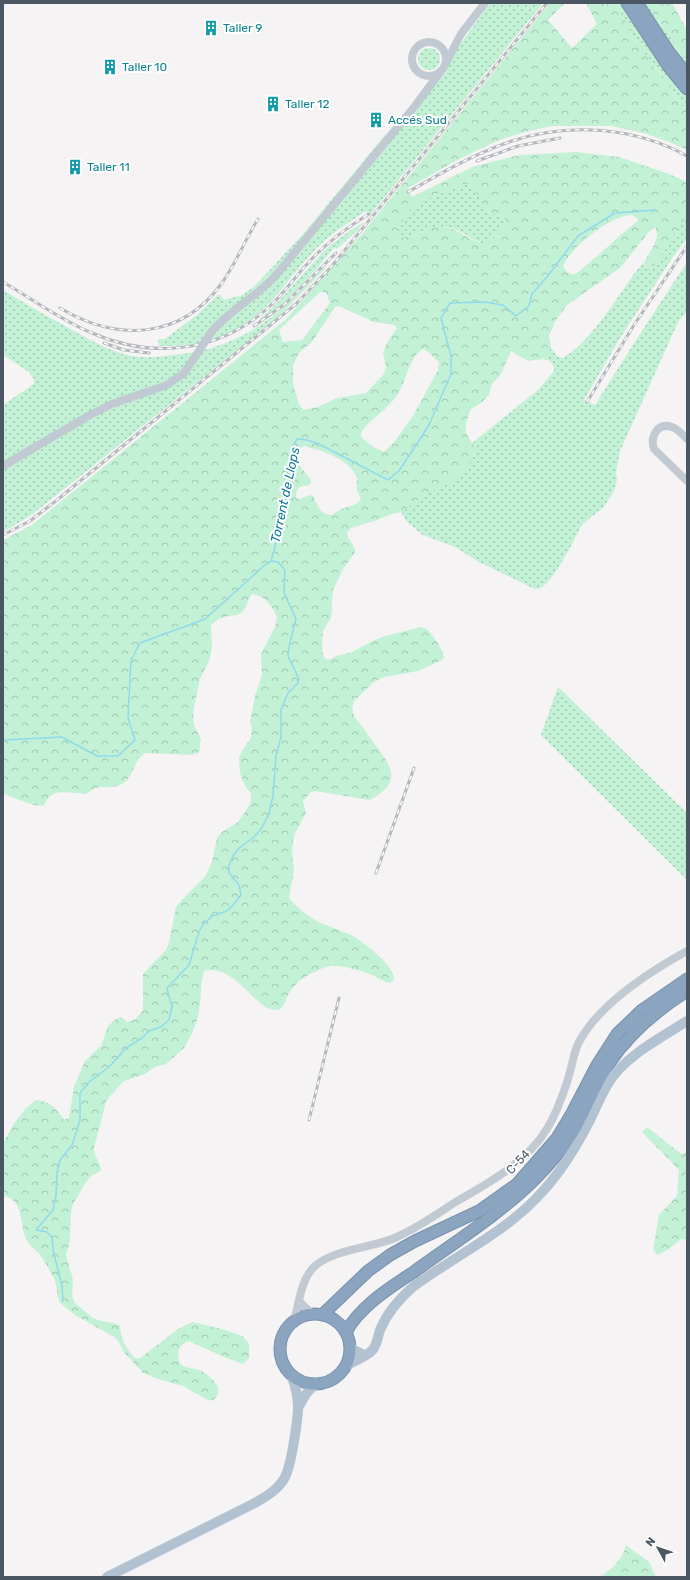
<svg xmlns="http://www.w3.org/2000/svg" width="690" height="1580" font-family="Rubik,sans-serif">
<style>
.grass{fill:url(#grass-dots)}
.forest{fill:url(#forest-crowns);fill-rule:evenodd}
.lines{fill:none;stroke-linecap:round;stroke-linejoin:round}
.stream{stroke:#90daee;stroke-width:1.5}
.highway-casing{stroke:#7690ad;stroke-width:13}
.minor{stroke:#c1cad2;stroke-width:8}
.major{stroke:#b3c2d1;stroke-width:10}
.highway{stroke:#8ba5c1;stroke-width:11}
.rail-casing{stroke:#b5b8bd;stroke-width:3}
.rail{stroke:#fff;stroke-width:1.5;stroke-dasharray:4.5;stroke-linecap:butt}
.minor-bridge{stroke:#c1cad2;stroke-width:8}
.labels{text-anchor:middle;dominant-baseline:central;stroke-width:4;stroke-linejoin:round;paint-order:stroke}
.culture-label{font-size:12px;fill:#0d838f;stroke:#fff;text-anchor:start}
.street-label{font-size:12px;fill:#4a5661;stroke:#fff}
.water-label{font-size:13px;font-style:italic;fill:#0c7c9b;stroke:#fff}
</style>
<defs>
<pattern id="grass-dots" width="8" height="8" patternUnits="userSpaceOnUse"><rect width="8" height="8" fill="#c3f1d5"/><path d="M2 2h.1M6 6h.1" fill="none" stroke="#a0c6b0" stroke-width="1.8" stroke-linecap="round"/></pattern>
<pattern id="forest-crowns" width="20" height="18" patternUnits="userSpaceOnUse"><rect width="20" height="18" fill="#c3f1d5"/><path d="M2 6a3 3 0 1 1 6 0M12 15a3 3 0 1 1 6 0" fill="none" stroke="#a0c6b0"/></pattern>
</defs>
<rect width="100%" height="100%" fill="#f5f3f3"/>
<g class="grass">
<path d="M490,3h53l-174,213 -3,-5c-18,12 -36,23 -51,39 -15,15 -27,33 -42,49 -20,23 -53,43 -84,46 -10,1 -20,1 -30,1l-1,-7h7l33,-25 21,-20 5,6 18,-5 13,-9 48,-52 82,-99 2,1 34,-44 25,-19 6,-17z"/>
<path d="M615,3h32l40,58v52l-13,-18 -12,-21 -9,-8 -22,-33z"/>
<circle cx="429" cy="59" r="11"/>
<path d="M464,184c14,0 14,18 22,25 5,6 14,5 19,10 1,5 -3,9 -6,13 -14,21 -22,8 -38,0 -7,-4 -16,-6 -24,-5 -11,1 -30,15 -40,9l-1,-4 2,-4 13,-20 26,-14z"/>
<path d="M687,214v24l-14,19 -53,81 -36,62 11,5 36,-57 56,-86v50l-8,8 -59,131 -4,21 1,8 -3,11 -11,17 -17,13 -5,5c-7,15 -28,57 -42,63h-4l-56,-27 -24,-15 -32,-12 -16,-13 -6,-10 27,-19 23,-11 10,-9 14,-19 -1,-7 -3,-3 67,-54 16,-19v-4l-4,-6 -7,-2 8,-11 7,9 4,1c22,-10 47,-48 61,-68 7,-10 12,-19 21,-27l1,4 6,1 10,-12 7,-13z"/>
<path d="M364,222l-7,9 -20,18 -3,-1c-21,25 -47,57 -76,73 24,-21 44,-47 66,-70 12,-11 26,-21 40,-29z"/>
<path d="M328,266l-50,51 -205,165 -43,34 -27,16v-127l31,-21v-5l-5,-7 -26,-17v-65c23,14 47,28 71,41 16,9 31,17 49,23 17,5 34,3 51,1 68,-7 103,-38 148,-86z"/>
<path d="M558,687l129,126v67l-146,-145z"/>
</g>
<g class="forest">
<path d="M550,3h15l-17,17 24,28 25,-24 -11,-21h29l2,2 14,28 22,33 14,14 7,15 13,18v37l-15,-7 -28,-10 -33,-7h-59l-23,5 -30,9 -42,20 -49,28 4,9 60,-30 47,-12 57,-3 43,5 50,17 18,8 -1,35 -18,26 -7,13 -7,9 -7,5 -3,-7c4,-10 18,-24 11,-36l-6,5 -29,36 -53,37 -12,17 -6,14 2,12 -8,11 -15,2 -17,-10 -10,23 -9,10 -3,11 -8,8 -10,6 -2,4 -3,11v9l10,17 -5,11 -13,15 -7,6 -23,11 -27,19 -9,2 -18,7 -23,7 -4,4c0,8 8,12 8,20l-12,17 -10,21 -2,28 -8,13 -1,20 3,8 4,1 7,-4 16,-4 15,-8 15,-7 39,-10c9,1 21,21 23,30l-2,3 -24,11 -34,6 -10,5 -20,19 -2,8 2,7c8,10 15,20 22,30 18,23 25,37 -6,54l-55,-9 -4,1 -8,9 3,12 -11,20 -2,8 -1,12 2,17 -5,28c8,9 16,16 26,22 12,7 27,10 40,17 11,8 39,28 39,42l-2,3 -4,1c-7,-3 -13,-7 -19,-9 -9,-4 -30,-9 -39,-8 -7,1 -13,5 -20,8 -9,5 -19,13 -23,23 -2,5 -4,13 -11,13 -20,2 -41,-48 -72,-39l-2,7 -2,25 -2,14 -6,16 -8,15 -18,16 -11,3 -10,7 -21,7 -14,15 -4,6 -12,46c-1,9 7,14 7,23l-10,5 -5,6 -13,22 -2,7 -1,29 -4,15 7,25 -1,15 2,7 19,16 8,3 16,3 3,2c0,11 7,25 15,32l4,1 39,-30 15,-7 29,7 20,7 6,6 1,4v12l-6,6 -19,-7 -35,-16c-12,4 -12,13 -9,23 7,5 17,4 23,8 8,5 21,16 13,25 -2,3 -4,4 -8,3l-25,-14 -25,-7 -15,-6 -19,-21 -6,-11 -4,-4 -39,-22 -15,-12c-4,-9 -2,-17 -7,-27 -4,-6 -8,-15 -13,-21 -4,-5 -11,-10 -14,-16 -7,-14 -1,-40 -23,-43v-53l12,-21 11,-14 10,-8c14,1 21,9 28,20l5,-2 5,-31 11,-26 16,-15 7,-20 9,-8 5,-1 5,5 9,-3 7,-9v-36l23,-24 3,-8 7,-35 6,-7 23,-23 7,-15 5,-24 5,-6 16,-10 9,-13 4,-7v-8l-7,-10 -4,-11 -1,-15 3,-7 9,-13 1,-9 -2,-7 5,-26 7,-21 -1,-21 14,-27 2,-9c-3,-11 -13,-23 -25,-24 -5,5 -4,13 -9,17 -9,9 -20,0 -32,15l1,20 -1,7 -2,8 -9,18 -7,33 1,13 7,14 -2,13 -7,3 -47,-2c-12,7 -11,26 -25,32 -7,3 -16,1 -24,3 -4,1 -8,5 -11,6 -3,0 -7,-1 -10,-1 -15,-1 -24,-3 -31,12 -9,3 -32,-8 -41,-12v-253l29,-15 253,-205 76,-85zM464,184c14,0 14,18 22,25 5,6 14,5 19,10 1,5 -3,9 -6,13 -19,29 -34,-8 -62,-5 -11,1 -30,15 -40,9l-1,-4 2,-4 13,-20 26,-14zM632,215l5,3 1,3c-19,14 -35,31 -53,45 -3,2 -6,7 -10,8 -5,2 -10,-4 -12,-8 8,-19 48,-51 69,-51zM320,292h6l4,11 -28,37 -19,2 -4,-12zM339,306l35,16 20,3 3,3 -9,13 -5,11 3,15 -2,7 -18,19 -29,5 -19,9 -15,3 -4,-6 -6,-20v-18l6,-13 13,-11 23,-35zM423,349l4,2 12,11 -1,8 -25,46 -18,25 -11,11 -11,-5 -12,-10v-4c10,-16 28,-23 38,-41 8,-13 10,-35 24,-43zM304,446c18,5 45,12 53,32 1,4 -1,8 0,12 1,3 3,6 4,9 -6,7 -8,6 -17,9 -4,1 -7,4 -11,6 -11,4 -16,-10 -20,-18l-3,-1 -11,4 -3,-1c-1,-8 4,-13 11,-12l3,-2 1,-4c-7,-10 -25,-25 -7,-34z"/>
<path d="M647,3h25l15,27v31z"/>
<path d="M647,1127l34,27 6,-2v88l-6,-1 -12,10 -11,6 -5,-5 6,-35 18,-19 2,-26 -37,-38z"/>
<path d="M626,1545l23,17 7,15h-56c13,-9 22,-17 26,-32z"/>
</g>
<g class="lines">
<g class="stream">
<path d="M3,740l59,-3 35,19h21l17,-16 -7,-22 3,-58 9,-17 65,-24 61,-55 5,-3c8,-26 13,-53 18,-79 3,-15 -1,-30 8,-43l10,1 12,4 69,36 11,-9 30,-46 22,-51v-18l-10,-38 9,-15 34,-1 19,3 13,11 13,-10 3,-12 15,-17 31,-41 37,-23 40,-3"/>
<path d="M63,1301l-1,-15 -9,-36 -1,-13 -5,-5 -11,-2 17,-20 3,-14 1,-23 3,-13 12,-15 8,-25v-27l9,-11 21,-16 16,-18 16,-10 7,-7 12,-4 8,-7 3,-13 -5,-18 2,-3 20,-21 10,-33 3,-6 10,-10 15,-5 7,-7 7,-9 -2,-10 -10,-12v-8l4,-9 6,-8 15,-11 7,-8 8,-15 4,-18 3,-40 5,-19v-27l7,-17 10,-10 1,-4 -11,-23 1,-9 7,-28 -12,-26 1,-23 -7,-8 -7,-1"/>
</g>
<defs>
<g id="highway">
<path d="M627,3l41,63 19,23"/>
<path d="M637,3l32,49 18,23"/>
<circle cx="315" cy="1349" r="35"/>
<path d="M322,1315l46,-44 22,-16 25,-14 64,-30 38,-27 40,-46 15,-25 25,-48 20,-31 25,-24 45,-31"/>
<path d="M346,1332c15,-27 44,-44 69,-61 40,-29 83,-56 118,-90 15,-15 29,-31 40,-49 13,-23 22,-48 37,-70 20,-29 47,-52 77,-71"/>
</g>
</defs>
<use href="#highway" class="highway-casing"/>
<g class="minor">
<circle cx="429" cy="59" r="17"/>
<path d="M446,63l15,-29 24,-31"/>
<path d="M212,331c19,-22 46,-35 65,-57l138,-168 26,-35"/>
<path d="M687,439c-5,-5 -9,-10 -15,-12 -15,-5 -22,10 -18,22l33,32"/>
<path d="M3,466l87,-51 22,-11 55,-19 17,-12 9,-13"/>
<path d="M300,1302l12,12"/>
<path d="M294,1321c5,-17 7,-43 21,-55 19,-17 58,-18 82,-29 20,-9 39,-22 57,-34 19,-11 39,-22 56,-35 34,-25 46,-51 58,-89 4,-12 5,-24 10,-35 20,-40 71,-72 109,-93"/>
</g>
<g class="major">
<path d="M350,1348l14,7"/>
<path d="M345,1366c8,-4 25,-11 29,-18 3,-5 4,-12 6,-18 7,-17 20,-32 34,-44 44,-32 93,-54 129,-95 20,-22 35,-47 48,-73 7,-14 13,-31 23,-43 19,-23 48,-38 73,-54"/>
<path d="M298,1408l8,-14 10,-11"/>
<path d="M107,1577l148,-74c12,-7 24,-14 30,-26 6,-11 13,-57 13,-70 0,-11 -3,-22 -7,-33"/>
</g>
<use href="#highway" class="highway"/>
<defs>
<g id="rail">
<path d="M477,161l41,-15 42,-8"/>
<path d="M408,192c33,-19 68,-39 104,-51 57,-19 123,-14 175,15"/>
<path d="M3,282c29,17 58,38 89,51 62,27 129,19 178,-27 14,-13 25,-29 38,-43 18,-20 38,-35 61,-49"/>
<path d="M60,308c57,34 121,32 162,-25 14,-20 23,-43 36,-64"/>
<path d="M254,326l31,-22 51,-51"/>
<path d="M104,343l20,7 25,3"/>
<path d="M587,402l47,-77 53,-79"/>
<path d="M3,535l27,-14 27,-21 239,-196 35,-37 216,-264"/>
<path d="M376,873l38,-105"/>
<path d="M309,1120l30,-122"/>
</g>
</defs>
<use href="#rail" class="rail-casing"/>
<use href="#rail" class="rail"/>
<path class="minor-bridge" d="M193,360l19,-29"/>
</g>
<defs>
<symbol id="building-bare" viewBox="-9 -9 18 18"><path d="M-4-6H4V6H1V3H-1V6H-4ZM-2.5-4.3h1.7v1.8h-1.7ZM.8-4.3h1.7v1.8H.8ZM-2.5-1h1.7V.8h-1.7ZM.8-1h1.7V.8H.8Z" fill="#0f9aa8" stroke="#fff" stroke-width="2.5" paint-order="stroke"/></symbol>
</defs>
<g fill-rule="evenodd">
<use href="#building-bare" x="200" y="17" width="22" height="22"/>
<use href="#building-bare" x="99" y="56" width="22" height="22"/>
<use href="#building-bare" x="262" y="93" width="22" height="22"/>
<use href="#building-bare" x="365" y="109" width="22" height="22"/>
<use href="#building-bare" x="64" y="156" width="22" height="22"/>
</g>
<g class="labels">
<g class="culture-label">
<text x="223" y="28">Taller 9</text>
<text x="122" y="67">Taller 10</text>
<text x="285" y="104">Taller 12</text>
<text x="388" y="120">Accés Sud</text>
<text x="87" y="167">Taller 11</text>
</g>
<g class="street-label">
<text transform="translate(518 1162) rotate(-47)">C-54</text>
</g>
<g class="water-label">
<text transform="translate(285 495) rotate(-78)">Torrent de Llops</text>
</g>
</g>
<rect width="690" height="1580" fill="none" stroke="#4a5661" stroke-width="8"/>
<g transform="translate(658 1548) rotate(310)" stroke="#ffffff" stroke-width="3" paint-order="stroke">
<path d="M0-3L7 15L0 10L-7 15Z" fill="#4a5661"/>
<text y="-6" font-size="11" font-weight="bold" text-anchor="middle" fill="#4a5661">N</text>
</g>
</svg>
